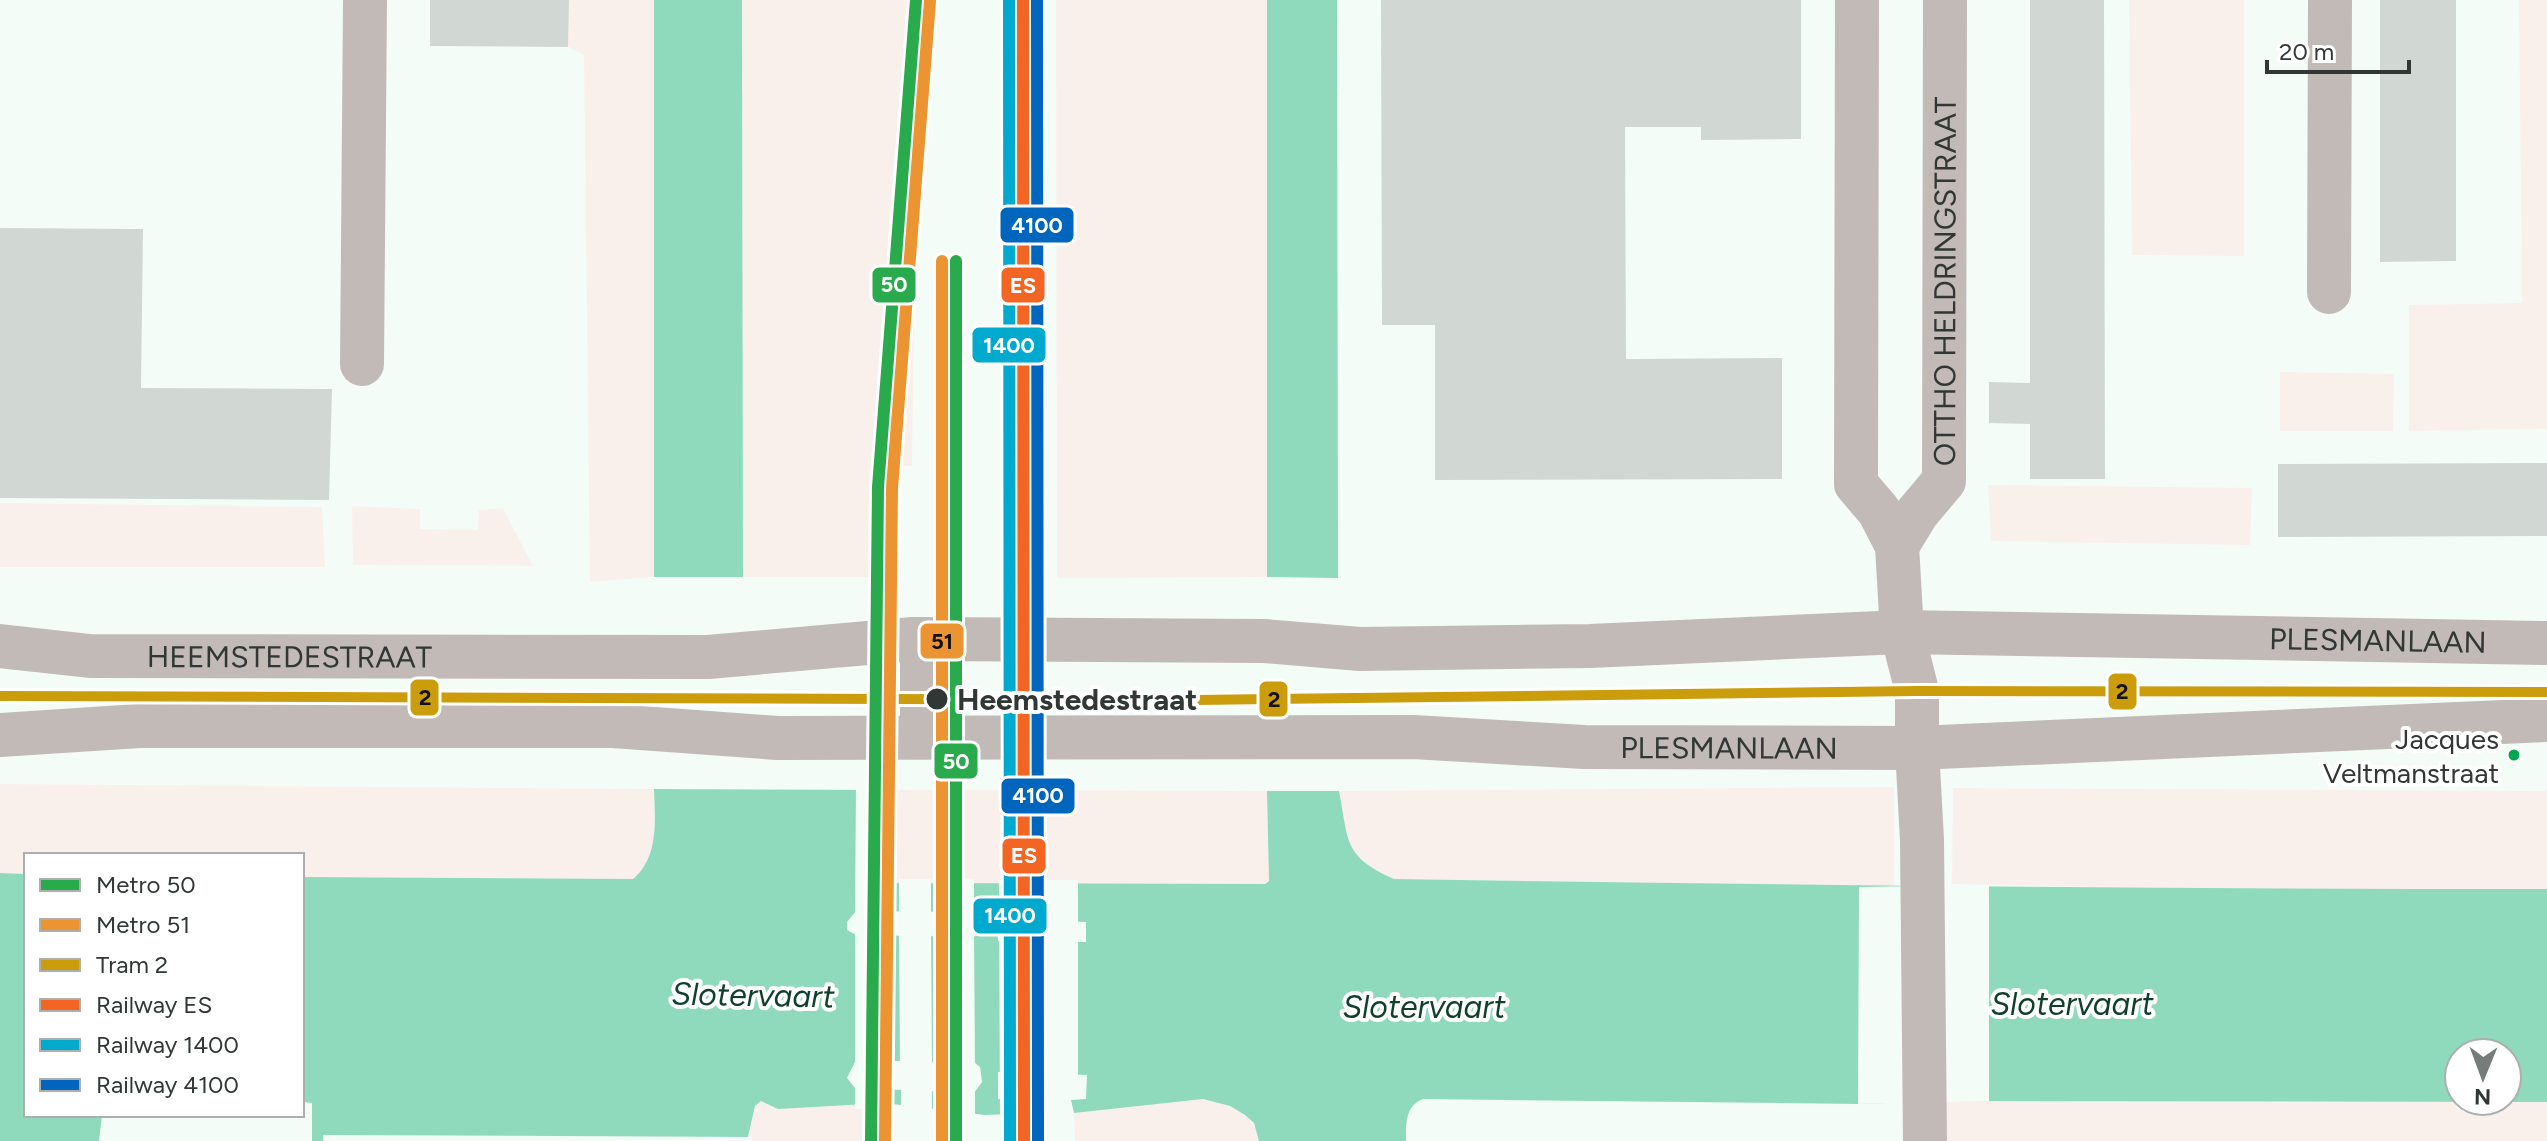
<svg xmlns="http://www.w3.org/2000/svg" width="2547" height="1141" font-family="Figtree,sans-serif">
<style>
.green{fill:#faf0eb}
.water{fill:#8fdabc;fill-rule:evenodd}
.pier{fill:#f4fcf8}
.building{fill:#d1d8d4}
.lines{fill:none;stroke-linecap:round;stroke-linejoin:round}
.minor{stroke:#c2bab7;stroke-width:44}
.rail-1-casing{stroke:#fff;stroke-width:18}
.rail-2-casing{stroke:#fff;stroke-width:18}
.rail-3-casing{stroke:#fff;stroke-width:18}
.rail-1{stroke:#f26522;stroke-width:12}
.rail-2{stroke:#00a9ce;stroke-width:12}
.rail-3{stroke:#0065bd;stroke-width:12}
.tram-1-casing{stroke:#fff;stroke-width:16}
.tram-1{stroke:#cb9d0d;stroke-width:10}
.metro-1-casing{stroke:#fff;stroke-width:18}
.metro-2-casing{stroke:#fff;stroke-width:18}
.metro-1{stroke:#29ab4d;stroke-width:12}
.metro-2{stroke:#ec9431;stroke-width:12}
.stop-dot{fill:#303734;stroke:#fff;stroke-width:3}
.bus-dot{fill:#00a651;stroke:#fff;stroke-width:3}
.labels{text-anchor:middle;dominant-baseline:central;stroke-width:8;stroke-linejoin:round;paint-order:stroke}
.bus-label{font-size:28px;fill:#303734;stroke:#fff;text-anchor:end}
.street-label{font-size:30px;fill:#303734;stroke:#fff}
.stop-label{font-size:30px;font-weight:bold;fill:#303734;stroke:#fff;text-anchor:start}
.water-label{font-size:32px;font-style:italic;fill:#113f2e;stroke:#fff}
.line-badge{stroke:#fff;stroke-width:3}
.badge-label{font-size:22px;text-anchor:middle;font-weight:bold;fill:#fff}
.pale-badge-label{font-size:22px;text-anchor:middle;font-weight:bold;fill:#111}
</style>
<rect width="100%" height="100%" fill="#f4fcf8"/>
<g class="green">
<path d="M567,0h87v577l-64,5 -6,-527 -17,-9z"/>
<path d="M742,0h176l-6,466h-20v111h-149z"/>
<path d="M1056,0h211v577l-210,1z"/>
<path d="M2129,0h115v256l-112,-1z"/>
<path d="M2519,0h28v429l-138,2v-126l113,-2z"/>
<path d="M2280,372l114,2 -1,57h-113z"/>
<path d="M1988,485l264,3 -2,57 -259,-4z"/>
<path d="M0,503l322,4 3,60h-325z"/>
<path d="M352,506l68,3v20l58,1 1,-20 24,-2 30,58 -180,-1z"/>
<path d="M0,784l654,5c1,32 5,68 -21,90l-331,-2v-22h-276v19l-26,-1z"/>
<path d="M1894,787v100l-500,-8c-51,-23 -45,-37 -55,-88z"/>
<path d="M1953,788l594,3v98h-345l-250,-5z"/>
<path d="M890,790l377,1 2,90 -4,3 -375,-1z"/>
<path d="M1203,1099c25,6 52,13 56,42h-184l-1,-28z"/>
<path d="M761,1100l123,3 2,38h-138l7,-35z"/>
<path d="M1946,1101l601,1v39h-600z"/>
</g>
<g class="water">
<path d="M654,0h88l1,577h-89z"/>
<path d="M1267,0h70l1,578 -71,-1z"/>
<path d="M654,789l236,1v93l375,1 4,-3 -2,-90h72c10,51 4,65 55,88 385,6 769,10 1153,10v213l-601,-1 -88,3 -435,-5c-18,7 -17,25 -17,42h-147l-5,-18 -9,-8 -15,-9 -27,-7 -129,14 -3,-13 15,-1 1,-24 -89,-3v27h36l1,14 -50,2 -101,-12 -106,6 -17,-8 -6,5 -8,35h-435v-38l-10,-1v-225l331,2c26,-22 22,-58 21,-90zM856,911l118,1 9,5c0,8 -2,15 -9,20l-118,-2 -9,-5v-8zM997,919l89,3v20l-88,-1zM2459,1053h48v48h-48zM856,1060l119,3 5,4 2,15 -8,11 -119,-5 -8,-10z"/>
<path d="M0,873l26,1v241h76l-3,26h-99z"/>
</g>
<g class="pier">
<path d="M856,786h35l3,3 -1,126 -38,2z"/>
<rect x="899" y="879" width="32" height="36"/>
<path d="M937,879h37v38l-37,-1z"/>
<path d="M999,880h79v45l-77,-2 1,14 76,1v141l-76,-3v19l35,1 2,18 -3,3 -36,1z"/>
<path d="M1989,885v216l-131,3 1,-217z"/>
<path d="M855,930l38,1 -1,135 -34,-1 -3,5z"/>
<path d="M899,931l32,1 1,135 -32,-1z"/>
<path d="M937,932h37l1,136 -38,-1z"/>
<path d="M855,1083l36,3v22l-36,1z"/>
<path d="M901,1086l31,1v26l-31,-4z"/>
<path d="M937,1088h38v29l-37,-4z"/>
<path d="M323,1135l429,2v4h-429z"/>
</g>
<g class="building">
<path d="M430,0h139l-1,47 -138,-1z"/>
<path d="M1381,0h420v139l-100,1v-13h-76l1,232 156,-1v121l-347,1v-155h-53z"/>
<path d="M2030,0h74l1,479h-75v-55l-41,-1v-41l41,1z"/>
<path d="M2380,0h76v261l-76,1z"/>
<path d="M0,228l143,1 -2,159 191,1 -3,111 -329,-2z"/>
<path d="M2547,463v73l-269,1v-73z"/>
</g>
<g class="lines">
<g class="minor">
<path d="M1857,0l-1,484 23,27 18,35 5,86 15,59v57l5,92 3,301"/>
<path d="M2329,292l1,-292"/>
<path d="M362,364l3,-364"/>
<path id="s1" d="M1897,546l20,-33 27,-32 1,-481"/>
<path id="s2" d="M0,646l90,10 618,1 205,-18 351,2 96,8 230,-3 312,-14 645,11"/>
<path id="s3" d="M0,735l139,-9h474l164,12 636,-1 171,10 333,1 630,-28"/>
<path d="M922,737v-98"/>
</g>
<defs>
<path id="rail-1" d="M1023,0l1,1141"/>
<path id="rail-2" d="M1009,0l1,1141"/>
<path id="rail-3" d="M1037,0l1,1141"/>
</defs>
<use href="#rail-1" class="rail-1-casing"/>
<use href="#rail-2" class="rail-2-casing"/>
<use href="#rail-3" class="rail-3-casing"/>
<use href="#rail-1" class="rail-1"/>
<use href="#rail-2" class="rail-2"/>
<use href="#rail-3" class="rail-3"/>
<defs>
<path id="tram-1" d="M0,696l1196,4 721,-9 630,1"/>
</defs>
<use href="#tram-1" class="tram-1-casing"/>
<use href="#tram-1" class="tram-1"/>
<defs>
<g id="metro-1">
<path d="M956,261v880"/>
<path d="M871,1141l7,-654 38,-487"/>
</g>
<g id="metro-2">
<path d="M942,261v880"/>
<path d="M885,1141l7,-653 38,-487"/>
</g>
</defs>
<use href="#metro-1" class="metro-1-casing"/>
<use href="#metro-2" class="metro-2-casing"/>
<use href="#metro-1" class="metro-1"/>
<use href="#metro-2" class="metro-2"/>
</g>
<circle class="stop-dot" cx="937" cy="699" r="12"/>
<circle class="bus-dot" cx="2514" cy="755" r="7"/>
<g class="labels">
<g class="bus-label">
<text x="2499" y="739">Jacques<tspan x="2499" dy="34">Veltmanstraat</tspan></text>
</g>
<g class="street-label">
<text stroke="none"><textPath href="#s1" startOffset="280">OTTHO HELDRINGSTRAAT</textPath></text>
<text stroke="none"><textPath href="#s2" startOffset="2380">PLESMANLAAN</textPath></text>
<text stroke="none"><textPath href="#s2" startOffset="290">HEEMSTEDESTRAAT</textPath></text>
<text stroke="none"><textPath href="#s3" startOffset="1730">PLESMANLAAN</textPath></text>
</g>
<g class="stop-label">
<text x="957" y="699">Heemstedestraat</text>
</g>
<g class="water-label">
<text transform="translate(753 995) rotate(1)">Slotervaart</text>
<text x="2072" y="1004">Slotervaart</text>
<text x="1424" y="1007">Slotervaart</text>
</g>
</g>
<g class="line-badge">
<rect x="999" y="206" width="76" height="38" rx="8" fill="#0065bd"/>
<rect x="871" y="266" width="46" height="38" rx="8" fill="#29ab4d"/>
<rect x="1000" y="266" width="46" height="38" rx="8" fill="#f26522"/>
<rect x="971" y="326" width="76" height="38" rx="8" fill="#00a9ce"/>
<rect x="919" y="622" width="46" height="38" rx="8" fill="#ec9431"/>
<rect x="2107" y="672" width="31" height="39" rx="8" fill="#cb9d0d"/>
<rect x="409" y="678" width="31" height="39" rx="8" fill="#cb9d0d"/>
<rect x="1258" y="680" width="31" height="38" rx="8" fill="#cb9d0d"/>
<rect x="933" y="742" width="46" height="38" rx="8" fill="#29ab4d"/>
<rect x="1000" y="777" width="76" height="38" rx="8" fill="#0065bd"/>
<rect x="1001" y="837" width="46" height="38" rx="8" fill="#f26522"/>
<rect x="972" y="897" width="76" height="38" rx="8" fill="#00a9ce"/>
</g>
<g class="badge-label">
<text x="1037" y="233">4100</text>
<text x="894" y="292">50</text>
<text x="1023" y="293">ES</text>
<text x="1009" y="353">1400</text>
<text x="956" y="769">50</text>
<text x="1038" y="803">4100</text>
<text x="1024" y="863">ES</text>
<text x="1010" y="923">1400</text>
</g>
<g class="pale-badge-label">
<text x="942" y="649">51</text>
<text x="2122" y="699">2</text>
<text x="425" y="705">2</text>
<text x="1274" y="707">2</text>
</g>
<rect x="24" y="853" width="280" height="264" fill="#ffffff" stroke="#acafae" stroke-width="2"/>
<rect x="40" y="879" width="40" height="12" fill="#29ab4d" stroke="#acafae" stroke-width="2"/>
<text x="96" y="893" font-size="24" fill="#303734">Metro 50</text>
<rect x="40" y="919" width="40" height="12" fill="#ec9431" stroke="#acafae" stroke-width="2"/>
<text x="96" y="933" font-size="24" fill="#303734">Metro 51</text>
<rect x="40" y="959" width="40" height="12" fill="#cb9d0d" stroke="#acafae" stroke-width="2"/>
<text x="96" y="973" font-size="24" fill="#303734">Tram 2</text>
<rect x="40" y="999" width="40" height="12" fill="#f26522" stroke="#acafae" stroke-width="2"/>
<text x="96" y="1013" font-size="24" fill="#303734">Railway ES</text>
<rect x="40" y="1039" width="40" height="12" fill="#00a9ce" stroke="#acafae" stroke-width="2"/>
<text x="96" y="1053" font-size="24" fill="#303734">Railway 1400</text>
<rect x="40" y="1079" width="40" height="12" fill="#0065bd" stroke="#acafae" stroke-width="2"/>
<text x="96" y="1093" font-size="24" fill="#303734">Railway 4100</text>
<g transform="translate(2483 1077) rotate(181)"><circle r="38" fill="#ffffff" stroke="#acafae" stroke-width="2"/>
<path d="M0-6L14 30L0 20L-14 30Z" fill="#757c79"/>
<text y="-12" font-size="22" font-weight="bold" text-anchor="middle" fill="#303734">N</text>
</g>
<path d="M2267 60v12h142v-12" fill="none" stroke="#303734" stroke-width="4"/>
<text x="2279" y="60" font-size="24" fill="#303734" stroke="#ffffff" stroke-width="6" paint-order="stroke">20 m</text>
</svg>
